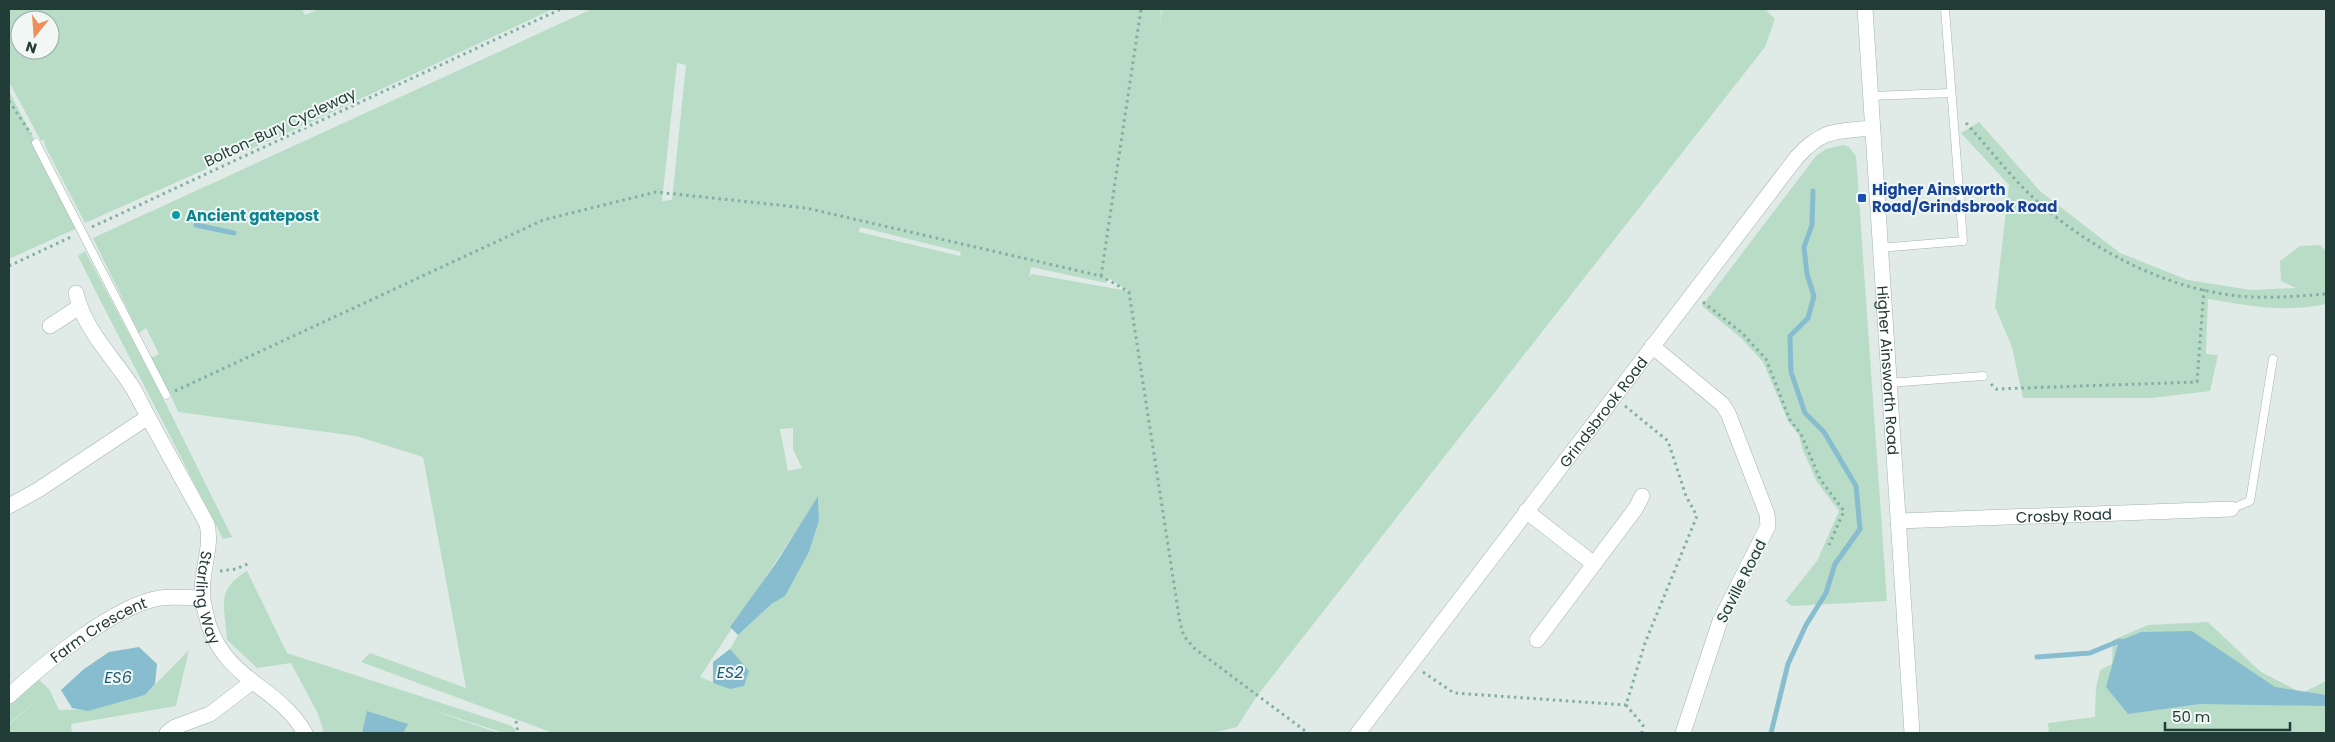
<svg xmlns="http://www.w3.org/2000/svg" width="2335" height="742" font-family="Poppins,sans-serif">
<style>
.green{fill:#b9dcc6;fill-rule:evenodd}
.water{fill:#88bdcf}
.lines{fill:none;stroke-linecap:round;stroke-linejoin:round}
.stream{stroke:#88bdcf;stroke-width:5}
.lane-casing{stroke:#a3b3af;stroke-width:9}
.street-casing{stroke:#a3b3af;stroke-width:16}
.secondary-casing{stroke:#9fb6b0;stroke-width:16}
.path{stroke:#81aea5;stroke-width:3;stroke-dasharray:2.5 4;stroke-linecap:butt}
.lane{stroke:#fff;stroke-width:8}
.street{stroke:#fff;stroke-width:15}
.secondary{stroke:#fff;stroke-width:15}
.transit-dot{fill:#1a4fb4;stroke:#f0f7f5;stroke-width:2}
.culture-dot{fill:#0f9aa8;stroke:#f0f7f5;stroke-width:2}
.labels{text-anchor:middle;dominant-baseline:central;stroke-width:4;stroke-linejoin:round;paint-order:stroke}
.street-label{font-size:15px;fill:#213b37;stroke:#f0f7f5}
.transit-label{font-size:15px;font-weight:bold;fill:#164399;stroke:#f0f7f5;text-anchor:start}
.culture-label{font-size:15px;font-weight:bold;fill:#0d838f;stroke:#f0f7f5;text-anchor:start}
.water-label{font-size:16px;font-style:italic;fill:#1c5d75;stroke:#f0f7f5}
</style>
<rect width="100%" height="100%" fill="#e0ebe7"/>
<g class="green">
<path d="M9,9h293l3,6 14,-6h234l-255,119 -213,95 -40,-77 -1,-6 -3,1 -32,-59zM20,20h30v30h-30z"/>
<path d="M592,9h569l-1,17 2,-17h603l10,10 -10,28 -508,649 -20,31 -24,6h-660l-192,-71 9,-9 96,35 -43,-231 -67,-21 -178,-24 -8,-19 -4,2 -15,-37 8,-4 -13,-26 -7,5 -46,-95zM677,63l9,2 -14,135 -10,1zM860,227l101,25 -1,4 -101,-24zM1031,267l75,16 1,-6 21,14 -96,-17 -3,3zM793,428v21l9,19 -14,3 -8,-42zM818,497l1,24 -10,31 -22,39 -49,44 -8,14v40l-30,-12z"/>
<path d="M9,91l73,141 -7,-3 -66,30z"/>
<path d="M1979,122l61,69 80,62 68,27 63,10 45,-2 -15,-7 -1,-20 20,-15 20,-1 6,6v53c-46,9 -73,2 -118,-5l-2,55 12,1 -8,36 -58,7h-129l-11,-51 -17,-40 14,-122 -48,-52z"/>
<path d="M1843,145l6,2 7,9 31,445 -95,5 -7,-5 32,-40 22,-50 -22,-29 -15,-34 -3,-13 -11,-14 -25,-59 -22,-24 -39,-32 114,-150 10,-7z"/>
<path d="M85,251l78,147 69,139 -9,2 -126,-245 -19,-38z"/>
<path d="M247,571l40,82 225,73 5,7h-13l-84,-27 79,27h-175l-6,-19 -27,-51 -34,5 -30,-28c-2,-33 -12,-50 20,-69z"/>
<path d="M2208,622l53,50 41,21 24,-12v52h-277l-1,-10 47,-6 1,-29 4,-18 12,-6 1,-24 35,-15z"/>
<path d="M189,650l-13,56 -105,18 1,9h-63v-8l31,-28 -31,27v-18l29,-27 11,10 10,21 35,-1 51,-14z"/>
</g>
<g class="water">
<path d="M818,496l1,25 -10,31 -24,44 -12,7 -35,32 -8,-8 46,-64z"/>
<path d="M2192,631l83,56 51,8v11l-126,-2 -72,10 -22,-27 13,-46 22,-9z"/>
<path d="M139,647l18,17 -2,20 -10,11 -57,16 -16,-3 -11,-18 23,-21 25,-17z"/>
<path d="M730,649l19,22 -5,15 -14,3 -17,-6v-21z"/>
<path d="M367,711l41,13 -5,9h-41z"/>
</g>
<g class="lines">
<g class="stream">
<path d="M196,225l38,8"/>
<path d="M2037,657l53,-4 29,-12 4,1"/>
<path d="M1771,733l17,-69 18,-39 20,-32 9,-29 25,-35 -4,-43 -32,-54 -19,-19 -14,-41 -1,-36 18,-18 6,-22 -7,-22 -3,-27 8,-22 1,-34"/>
</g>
<defs>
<g id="lane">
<path d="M1870,96l80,-3"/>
<path d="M36,143l130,252"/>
<path d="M1879,248l84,-7 -18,-232"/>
<path d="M1888,383l95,-7"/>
<path d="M2231,509l19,-8 23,-142"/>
</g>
<g id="street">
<path d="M76,293c8,36 35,62 55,92 8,13 14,27 22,41"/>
<path d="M50,326l29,-19"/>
<path d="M1652,346l70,58 6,9 39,101 1,12 -48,95 -37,112"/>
<path id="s1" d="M9,506l29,-16 110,-73 59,107c6,25 -8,50 -4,76 1,8 4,18 6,26 20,56 69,60 96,107"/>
<path d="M1526,511l68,53"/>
<path id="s2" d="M1898,521l333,-12"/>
<path d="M1537,640l99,-132 6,-12"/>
<path id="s3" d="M9,696c33,-31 106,-91 151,-98 13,-2 29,0 42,0"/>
<path d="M167,733l8,-6 35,-13 42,-32"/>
<path id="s4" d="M1358,733l439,-576c27,-29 38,-25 74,-29"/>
</g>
<g id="secondary">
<path id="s5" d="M1865,9l47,724"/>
</g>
</defs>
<use href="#lane" class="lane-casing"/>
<use href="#street" class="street-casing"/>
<use href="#secondary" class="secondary-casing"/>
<g class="path">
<path d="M9,101l22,33"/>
<path d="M1966,123c24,26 46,56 72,79 54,48 128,87 201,94 29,3 58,0 87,-2"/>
<path d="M92,227l469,-218"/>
<path d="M9,266l64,-30"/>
<path d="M1101,276l40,-267"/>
<path d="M1703,302l39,31 24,26 24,61 11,14 19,45 24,32 -15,34"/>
<path d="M1991,384l5,5 201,-7 7,-93"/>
<path d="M175,391l368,-171 113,-28 150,16 295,68 28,16 51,331 4,13 10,12 114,85"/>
<path d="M1625,406l43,35 18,55 11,20 -52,127 -19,62 17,20 -1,8"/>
<path d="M220,571l16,-2 14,-6"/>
<path d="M1423,672l31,21 172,12"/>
<path d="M516,721l2,12"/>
</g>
<use href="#lane" class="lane"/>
<use href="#street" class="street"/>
<use href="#secondary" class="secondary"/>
</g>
<rect class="transit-dot" x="1857" y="193" width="10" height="10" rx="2.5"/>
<circle class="culture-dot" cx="176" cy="215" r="5"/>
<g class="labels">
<g class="street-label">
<text transform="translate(280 127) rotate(-25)">Bolton-Bury Cycleway</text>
<text stroke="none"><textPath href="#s5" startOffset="362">Higher Ainsworth Road</textPath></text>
<text stroke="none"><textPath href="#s4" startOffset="404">Grindsbrook Road</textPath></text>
<text stroke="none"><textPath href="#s2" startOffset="166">Crosby Road</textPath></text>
<text transform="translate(1741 581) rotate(-63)">Saville Road</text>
<text stroke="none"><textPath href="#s1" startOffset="362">Starling Way</textPath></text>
<text stroke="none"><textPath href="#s3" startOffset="112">Farm Crescent</textPath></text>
</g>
<g class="transit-label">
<text x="1872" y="189">Higher Ainsworth<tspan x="1872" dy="17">Road/Grindsbrook Road</tspan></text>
</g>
<g class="culture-label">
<text x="186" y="215">Ancient gatepost</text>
</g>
<g class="water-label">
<text x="730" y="672">ES2</text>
<text x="118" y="677">ES6</text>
</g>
</g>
<rect width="2335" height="742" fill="none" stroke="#213b37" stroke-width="20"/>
<g transform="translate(35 35) rotate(197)"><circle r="24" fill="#f0f7f5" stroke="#9daca9"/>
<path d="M0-4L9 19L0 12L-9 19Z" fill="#f08e59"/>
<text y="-8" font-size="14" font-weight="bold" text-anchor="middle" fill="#213b37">N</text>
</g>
<path d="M2165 722v8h125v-8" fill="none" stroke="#213b37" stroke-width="2.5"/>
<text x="2172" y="722" font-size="15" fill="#213b37" stroke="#f0f7f5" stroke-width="4" paint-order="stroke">50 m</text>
</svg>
